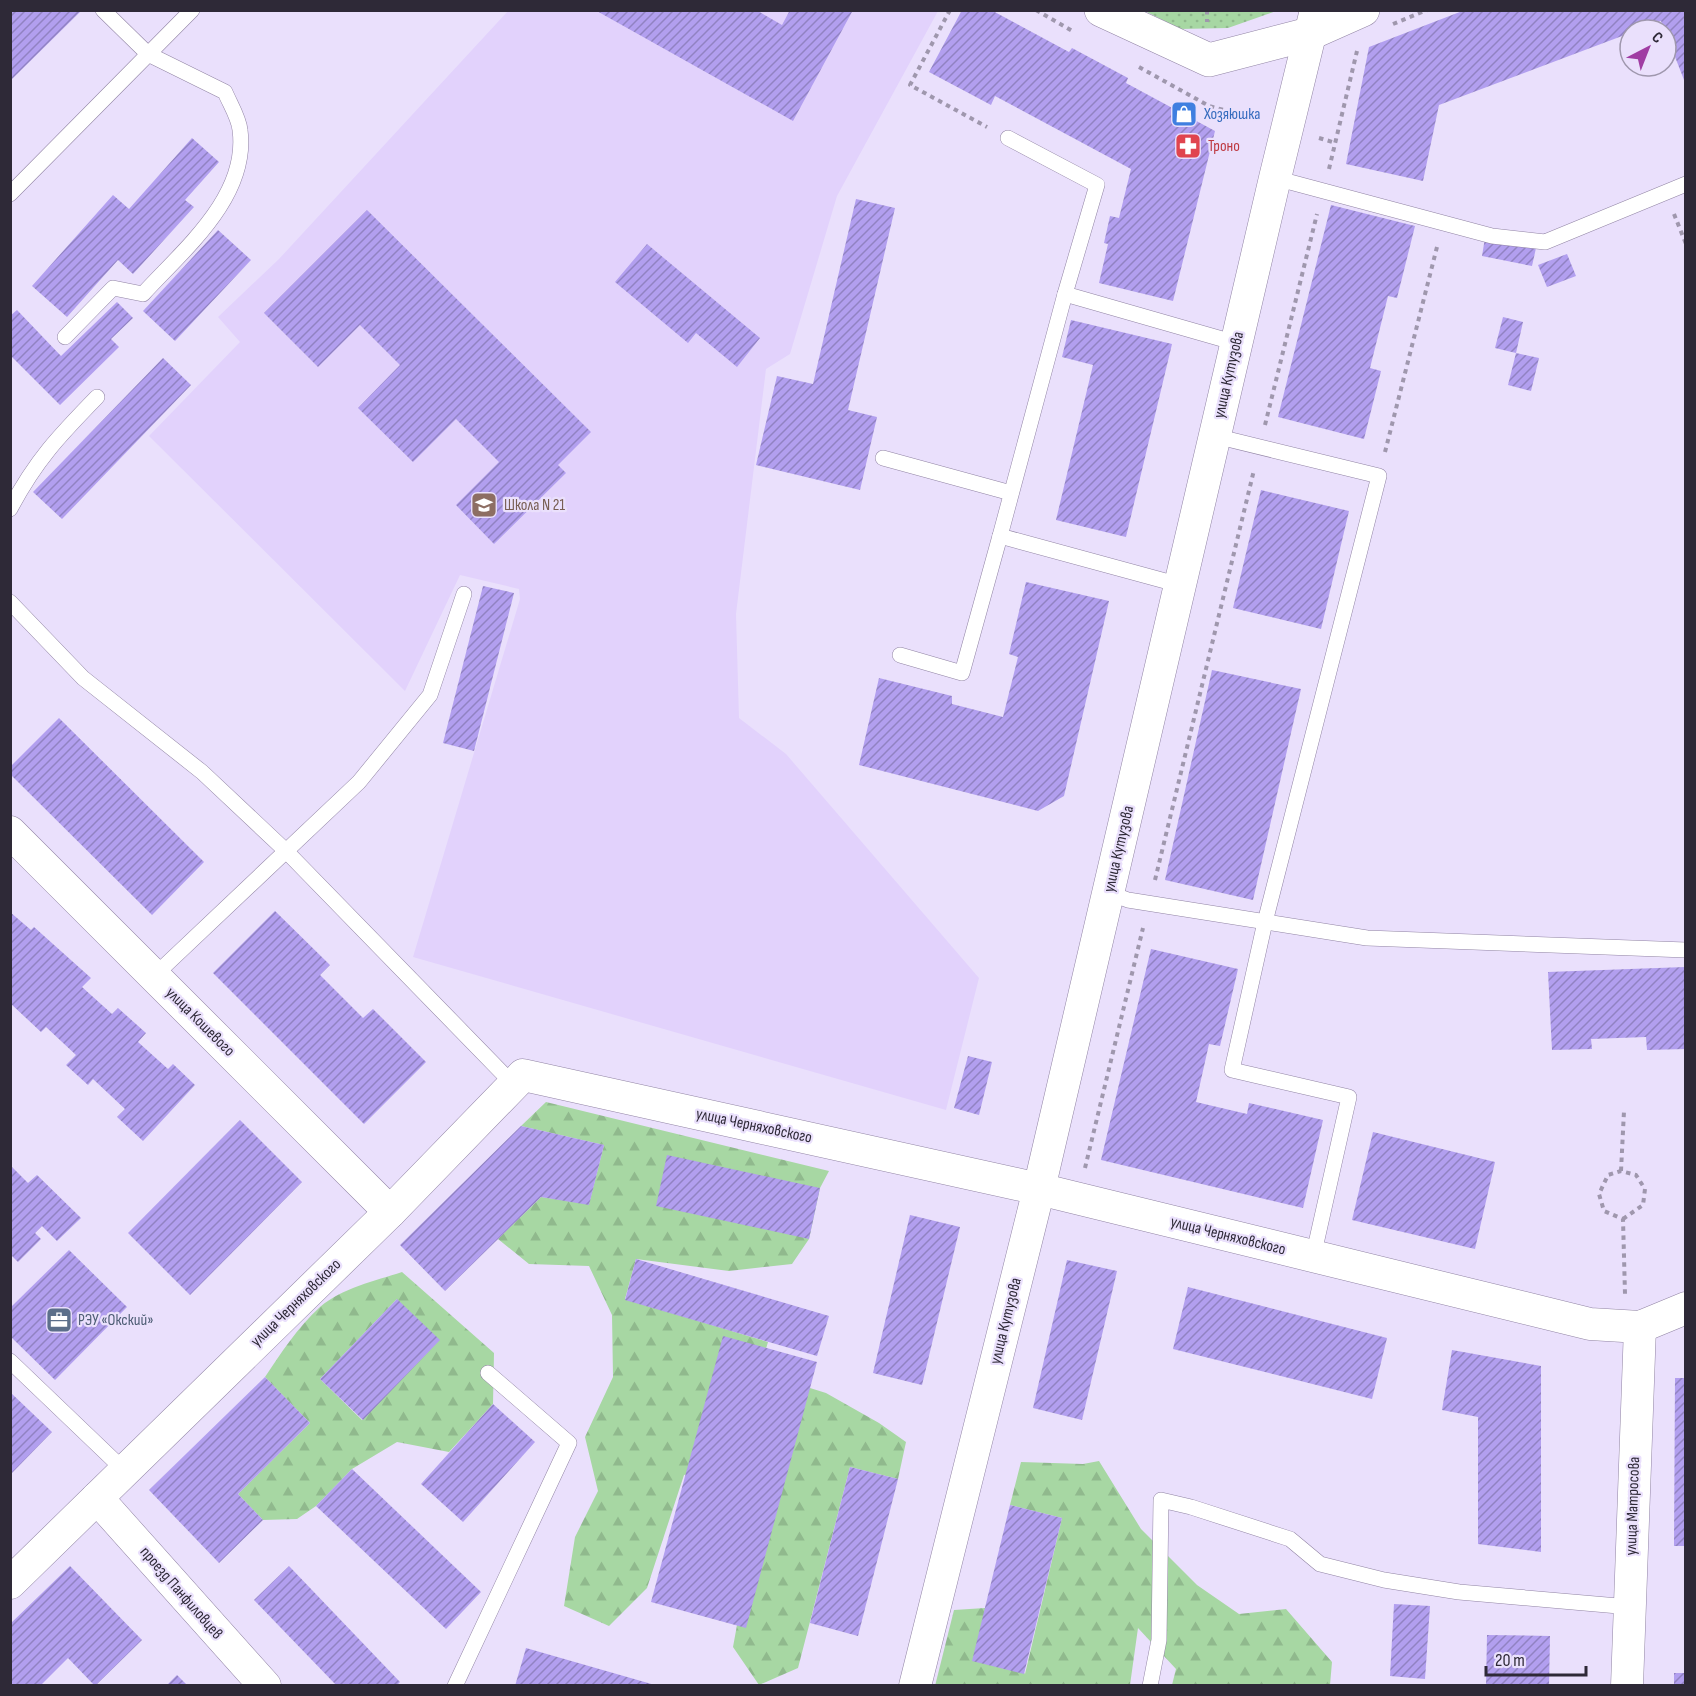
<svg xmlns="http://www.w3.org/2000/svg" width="1696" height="1696" font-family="'Sofia Sans Condensed',sans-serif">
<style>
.built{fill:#e2d2fc}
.grass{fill:url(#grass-dots)}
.forest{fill:url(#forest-firs);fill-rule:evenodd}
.building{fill:url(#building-hatch)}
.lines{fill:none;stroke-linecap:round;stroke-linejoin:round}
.lane-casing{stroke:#9184a4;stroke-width:16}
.street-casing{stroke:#9184a4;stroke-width:33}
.secondary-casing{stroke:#9184a4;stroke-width:34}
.path{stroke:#9f97ad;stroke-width:4;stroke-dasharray:4.5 4.5;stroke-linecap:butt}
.lane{stroke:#fff;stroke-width:15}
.street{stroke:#fff;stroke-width:32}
.secondary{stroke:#fff;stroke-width:33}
.labels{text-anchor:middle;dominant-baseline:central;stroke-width:4.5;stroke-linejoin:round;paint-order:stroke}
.shop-label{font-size:16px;fill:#366cbe;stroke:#eae0fc;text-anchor:start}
.health-label{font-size:16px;fill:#be3a42;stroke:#eae0fc;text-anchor:start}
.street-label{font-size:16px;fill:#2e2937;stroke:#eae0fc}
.education-label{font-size:16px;fill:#785e54;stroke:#eae0fc;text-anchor:start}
.service-label{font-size:16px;fill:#4e5e75;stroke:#eae0fc;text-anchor:start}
</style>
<defs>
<pattern id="grass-dots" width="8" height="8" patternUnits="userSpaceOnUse" patternTransform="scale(1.5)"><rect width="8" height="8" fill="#a7d7a3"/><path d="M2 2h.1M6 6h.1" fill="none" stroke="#90b98d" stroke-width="1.8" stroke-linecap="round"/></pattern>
<pattern id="forest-firs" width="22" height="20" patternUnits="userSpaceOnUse" patternTransform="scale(1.5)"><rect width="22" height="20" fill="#a7d7a3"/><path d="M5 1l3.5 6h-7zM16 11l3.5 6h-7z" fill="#90b98d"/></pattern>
<pattern id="building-hatch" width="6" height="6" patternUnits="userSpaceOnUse" patternTransform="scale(1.5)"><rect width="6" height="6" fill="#b29fef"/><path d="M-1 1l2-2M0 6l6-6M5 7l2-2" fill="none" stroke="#9182c2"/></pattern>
</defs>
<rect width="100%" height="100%" fill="#eae0fc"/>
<path class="built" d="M508,11h430l-101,185 -47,158 -24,15 -30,245 3,104 47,36 193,224 -33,132 -533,-153 107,-358 -1,-10 -59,-14 -55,116 -256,-255 91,-94 -22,-25 61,-58z"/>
<path class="grass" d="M1145,11h131l-48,17 -48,1z"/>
<g class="forest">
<path d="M546,1102l283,69 -9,17 -11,51 -17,25 -63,7 -93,-12 -11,40 143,43 -9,30 67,21 53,30 27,19 -8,37 -48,-12 -52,201 -39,17 -26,-38 17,-93 -23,-92 -43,13 -37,113 -38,38 -45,-20 11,-69 23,-46 -13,-54 28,-60 -1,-62 -23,-49 -60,-2 -31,-25 43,-42 48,7 15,-59 -83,-19z"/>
<path d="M402,1272l92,81 -1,51 -44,48 -52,-10 -45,27 -36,37 -19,13 -34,1 -25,-26 72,-71 -45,-46c16,-24 33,-50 55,-70 22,-19 55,-26 82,-35zM397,1299l-34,121h-1l-42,-41z"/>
<path d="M1099,1461l42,68 56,56 42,29 47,-5 46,53 -2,23h-158l4,-16 -38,-41 -8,57 -195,1 19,-76 31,-2 40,66 37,-156 -52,-13 11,-43 62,2z"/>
</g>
<g class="building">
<path d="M10,10h72l-72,71z"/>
<path d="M595,10h161l26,15 8,-15h63l-60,111z"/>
<path d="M962,10h29l78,42 3,-4 56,30 -2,5 89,48 -42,170 -74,-18 9,-39 -4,-1 6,-27 9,2 12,-49 -136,-73 -4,9 -62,-33z"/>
<path d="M1465,10h221v75l-25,-64 -23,9h-8v3l-191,72 -16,76 -77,-17 23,-117z"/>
<path d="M192,138l27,24 -34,38 9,7 -61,67 -15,-14 -51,57 -35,-31 81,-91 16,14z"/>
<path d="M856,199l39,9 -47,202 29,7 -17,73 -104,-25 21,-89 36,8z"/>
<path d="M1331,205l84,21 -18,72 -9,-2 -18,72 11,3 -17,68 -86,-22z"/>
<path d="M367,210l224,222 -33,33 8,8 -72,71 -38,-39 43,-43 -43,-43 -43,43 -55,-54 42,-43 -40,-40 -42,42 -54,-54z"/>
<path d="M218,230l33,30 -76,81 -32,-30z"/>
<path d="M1485,238l51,10 -4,18 -50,-10z"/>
<path d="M647,244l113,94 -23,29 -41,-34 -8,10 -73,-61z"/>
<path d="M1567,254l9,22 -29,11 -9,-22z"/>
<path d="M117,302l16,16 -22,21 8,8 -59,58 -50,-50v-39l7,-6 44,46z"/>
<path d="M1503,317l20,5 -7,31 23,5 -8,33 -23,-6 8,-32 -21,-5z"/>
<path d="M1071,320l101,24 -46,193 -70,-17 37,-155 -31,-8z"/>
<path d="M163,358l28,27 -129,134 -29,-27z"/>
<path d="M1261,490l88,21 -28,118 -88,-21z"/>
<path d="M1026,582l83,19 -45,195 -26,15 -179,-46 20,-87 73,18v8l51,13 15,-60 -9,-3z"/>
<path d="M483,586l31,7 -40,158 -31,-8z"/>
<path d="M1212,670l89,19 -48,211 -88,-20z"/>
<path d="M59,718l145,144 -52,53 -142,-141v-7z"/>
<path d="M275,911l55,54 -10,10 43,43 10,-9 53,53 -62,62 -151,-151z"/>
<path d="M10,912l21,18 3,-3 57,51 -9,9 30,27 6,-6 28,25 -8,9 30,27 5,-5 22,21 -52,56 -26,-24 8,-8 -32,-30 -5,6 -22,-20 10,-10 -30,-28 -5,5 -31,-29z"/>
<path d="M1151,949l87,20 -18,77 -11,-2 -13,58 51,12 2,-11 74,17 -20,88 -202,-48z"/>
<path d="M1685,967l1,82 -39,1 -1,-13 -55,2 1,10 -40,1 -4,-78z"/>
<path d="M968,1056l24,6 -13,53 -25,-7z"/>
<path d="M240,1120l62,62 -112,113 -62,-62z"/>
<path d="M521,1126l83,19 -15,60 -48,-8 -96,94 -45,-46z"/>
<path d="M1373,1132l122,30 -20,87 -123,-29z"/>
<path d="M667,1155l153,33 -11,51 -153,-33z"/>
<path d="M10,1165l18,18 9,-8 44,43 -24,23 -15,-15 -7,7 6,6 -23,23 -6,-6 -2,2z"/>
<path d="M910,1215l50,12 -38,158 -49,-12z"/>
<path d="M69,1250l58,57 -72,73 -45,-44v-28z"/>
<path d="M636,1259l193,57 -12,40 -192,-56z"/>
<path d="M1067,1260l50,11 -35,149 -49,-12z"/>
<path d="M1188,1287l199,51 -15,61 -199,-50z"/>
<path d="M397,1299l43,41 -77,80 -43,-41z"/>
<path d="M723,1336l94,26 -71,266 -95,-26z"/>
<path d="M1452,1350l89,16v186l-63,-8v-127l-36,-7z"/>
<path d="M265,1377l45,46 -72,71 25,26 -44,43 -70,-73z"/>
<path d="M1675,1378h11v168h-12z"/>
<path d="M10,1392l42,40 -42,43z"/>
<path d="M493,1404l42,38 -72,80 -42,-38z"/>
<path d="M850,1467l48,12 -40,157 -48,-13z"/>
<path d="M352,1469l129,123 -35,37 -130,-123z"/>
<path d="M1010,1505l52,13 -38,156 -52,-13z"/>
<path d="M70,1566l72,74 -47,46 -27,-28 -28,28h-30v-62z"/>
<path d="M289,1566l111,116 -4,4h-59l-83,-86z"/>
<path d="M1394,1604l36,2 -5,73 -35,-3z"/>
<path d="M1487,1635l63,1 -1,50h-63z"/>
<path d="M526,1648l129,37v1h-140z"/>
<rect x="1674" y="1673" width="12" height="13"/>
<path d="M177,1675l11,11h-22z"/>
</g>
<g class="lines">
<defs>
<g id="lane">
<path d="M1008,138l89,47 -32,109 171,49"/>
<path d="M1275,178l217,58 53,6 141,-58"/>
<path d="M10,194l182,-184"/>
<path d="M1065,294l-65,242 180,49"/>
<path d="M65,337l48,-49 30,6c40,-44 106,-97 97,-164 -1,-12 -10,-26 -15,-38l-77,-38 -45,-44"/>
<path d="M1215,436l164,40 -114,446 -33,148 117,27 -36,160"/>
<path d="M883,458l128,35"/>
<path d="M10,509c26,-49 49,-73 87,-112"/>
<path d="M10,602l73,76 119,94 84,79 228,234"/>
<path d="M900,655l62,18 38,-137"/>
<path d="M1109,893l19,7 239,38 319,12"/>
<path d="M154,976l205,-194 71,-87 34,-101"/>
<path d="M10,1361l115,110"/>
<path d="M455,1686l114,-243 -81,-70"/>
<path d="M1150,1686l9,-46 2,-140 30,7 99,32 30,25 64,16 75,12 171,15"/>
</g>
<g id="street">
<path d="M10,832l380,380"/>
<path d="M97,1498l168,188"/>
<path d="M10,1583l380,-371 133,-137 516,114 551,135 50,3 46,-19"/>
<path d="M915,1686l124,-497 236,-1011 41,-168"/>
<path d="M1627,1686l13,-359"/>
</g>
<path id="secondary" d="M1101,10l108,50 100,-26 54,-24"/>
</defs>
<use href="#lane" class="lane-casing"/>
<use href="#street" class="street-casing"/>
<use href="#secondary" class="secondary-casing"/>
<g class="path">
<path d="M950,10l-40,75 77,42"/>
<path d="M1036,10l38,22"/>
<path d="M1207,10v12"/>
<path d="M1393,24l34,-14"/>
<path d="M1139,67l70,39 48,13"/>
<path d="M1319,138l17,5"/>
<path d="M1329,169l28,-118"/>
<path d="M1674,214l12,30"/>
<path d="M1265,425l52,-211"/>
<path d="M1385,452l52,-205"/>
<path d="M1155,880l99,-410"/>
<path d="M1085,1168l58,-240"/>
<path d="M1621,1171l3,-60"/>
<path d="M1623,1219l20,-14 2,-16 -9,-14 -15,-4 -13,4 -9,19 5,17 19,8 2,75"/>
</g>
<use href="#lane" class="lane"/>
<use href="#street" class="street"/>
<use href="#secondary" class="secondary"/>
</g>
<defs>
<symbol id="shop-square" viewBox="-11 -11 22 22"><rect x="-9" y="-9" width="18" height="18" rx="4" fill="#3f7fe0" stroke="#eae0fc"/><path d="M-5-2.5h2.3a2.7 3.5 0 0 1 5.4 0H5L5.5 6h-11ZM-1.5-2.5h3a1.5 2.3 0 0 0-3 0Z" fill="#fff"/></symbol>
<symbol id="pharmacy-square" viewBox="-11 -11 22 22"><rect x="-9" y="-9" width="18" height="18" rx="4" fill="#e0444e" stroke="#eae0fc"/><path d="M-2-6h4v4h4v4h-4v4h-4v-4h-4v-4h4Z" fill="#fff"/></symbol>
<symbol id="school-square" viewBox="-11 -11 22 22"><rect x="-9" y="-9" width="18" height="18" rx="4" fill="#8d6e63" stroke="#eae0fc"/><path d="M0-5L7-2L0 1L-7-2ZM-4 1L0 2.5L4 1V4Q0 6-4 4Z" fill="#fff"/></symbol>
<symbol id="office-square" viewBox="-11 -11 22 22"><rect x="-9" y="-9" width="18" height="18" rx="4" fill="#5c6f8a" stroke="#eae0fc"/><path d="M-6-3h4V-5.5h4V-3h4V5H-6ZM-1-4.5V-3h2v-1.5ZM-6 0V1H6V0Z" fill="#fff"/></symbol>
</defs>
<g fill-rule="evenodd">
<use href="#shop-square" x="1169" y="99" width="30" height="30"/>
<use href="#pharmacy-square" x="1173" y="131" width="30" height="30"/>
<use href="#school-square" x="469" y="490" width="30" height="30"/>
<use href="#office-square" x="44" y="1305" width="30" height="30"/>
</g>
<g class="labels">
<g class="shop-label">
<text x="1204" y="114">Хозяюшка</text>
</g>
<g class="health-label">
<text x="1208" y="146">Троно</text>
</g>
<g class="street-label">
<text transform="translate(1229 375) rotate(-77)">улица Кутузова</text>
<text transform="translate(1119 849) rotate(-77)">улица Кутузова</text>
<text transform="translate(200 1022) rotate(45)">улица Кошевого</text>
<text transform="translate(754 1126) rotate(12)">улица Черняховского</text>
<text transform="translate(1228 1236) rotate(14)">улица Черняховского</text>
<text transform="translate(296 1303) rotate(-44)">улица Черняховского</text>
<text transform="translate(1006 1321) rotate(-76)">улица Кутузова</text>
<text transform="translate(1633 1506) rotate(-88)">улица Матросова</text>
<text transform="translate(181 1593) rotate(49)">проезд Панфиловцев</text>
</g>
<g class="education-label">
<text x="504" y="505">Школа N 21</text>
</g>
<g class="service-label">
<text x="78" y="1320">РЭУ «Окский»</text>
</g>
</g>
<rect width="1696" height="1696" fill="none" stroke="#2e2937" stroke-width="24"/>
<g transform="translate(1648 48) rotate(42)"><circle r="28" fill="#eae0fc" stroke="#9f97ad" stroke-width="1.5"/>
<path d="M0-4.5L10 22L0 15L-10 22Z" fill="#a03da3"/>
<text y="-9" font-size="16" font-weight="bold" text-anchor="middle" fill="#2e2937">С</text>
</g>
<path d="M1486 1666v9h100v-9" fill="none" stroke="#2e2937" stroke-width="3"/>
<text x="1495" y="1666" font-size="18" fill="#2e2937" stroke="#eae0fc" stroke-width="4.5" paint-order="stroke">20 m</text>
</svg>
